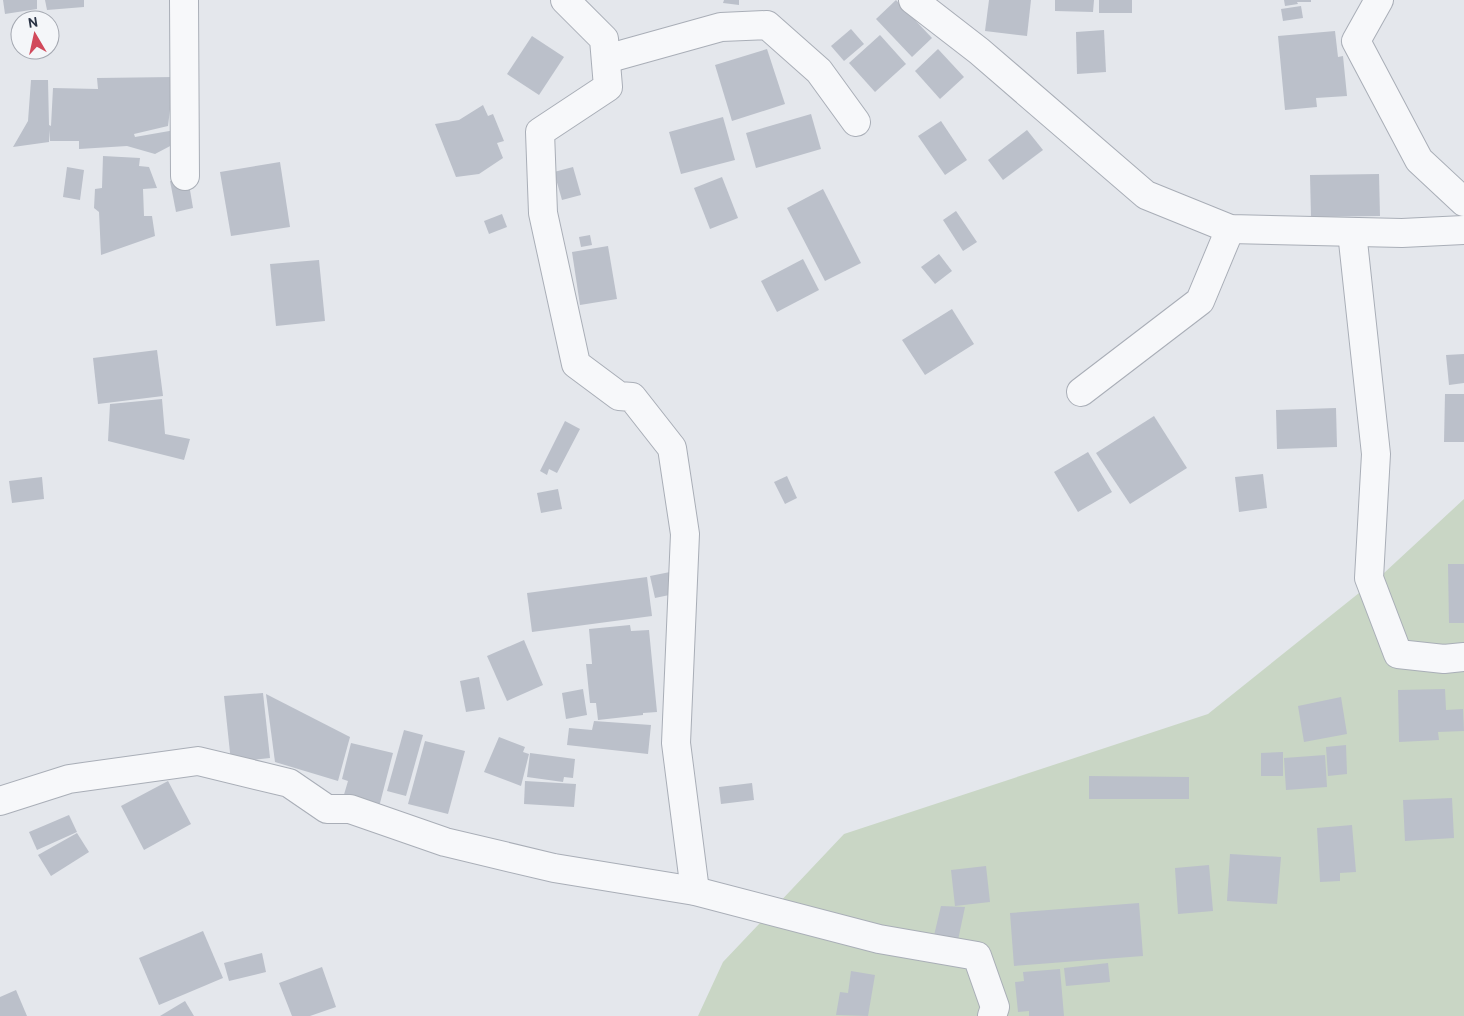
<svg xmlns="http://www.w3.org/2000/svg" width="1464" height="1016" font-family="Overpass,sans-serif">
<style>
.green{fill:#c9d6c5}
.building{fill:#bbc0ca}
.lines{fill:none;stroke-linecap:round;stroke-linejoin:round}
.street-casing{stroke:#a9aeb7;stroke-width:30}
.street{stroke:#f7f8fa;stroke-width:28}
</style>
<rect width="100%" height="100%" fill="#e4e7ec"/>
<path class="green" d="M1464,499v517h-766l25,-54 121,-128 364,-120 176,-141z"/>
<g class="building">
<path d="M3,0h34v9l-32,5z"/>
<path d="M45,0h39v7l-37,3z"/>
<path d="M724,0h15v5l-16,-2z"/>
<path d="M896,0l36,38 -20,19 -36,-38z"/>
<path d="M989,0h42l-4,36 -42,-5z"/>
<path d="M1055,0h39l-1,12 -38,-1z"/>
<rect x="1099" y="0" width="33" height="13"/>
<path d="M1284,0h27v2h-14l1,2 -13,2z"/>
<path d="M1301,6l2,12 -20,3 -2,-12z"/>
<path d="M851,29l13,15 -20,17 -13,-15z"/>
<path d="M1104,30l2,42 -29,2 -1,-42z"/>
<path d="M1335,31l3,26 5,-1 4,40 -31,2 1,9 -32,3 -7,-74z"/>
<path d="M880,35l26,29 -31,28 -26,-29z"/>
<path d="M532,36l32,21 -25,38 -32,-21z"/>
<path d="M767,49l18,55 -53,17 -17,-56z"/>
<path d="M938,49l26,28 -24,22 -25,-28z"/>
<path d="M174,77l-6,49 -34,8 1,3 40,-7 -1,14 -19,10 -28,-8 -48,3v-8h-29v-11l-1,12 -36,5 15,-26 3,-41h17l1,45 2,1 2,-38 45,1 -1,-11z"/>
<path d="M483,105l5,11 5,-2 11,27 -7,2 6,15 -24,16 -23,3 -21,-53 24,-4z"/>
<path d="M811,114l10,35 -65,19 -10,-35z"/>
<path d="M723,117l12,43 -54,14 -12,-42z"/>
<path d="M941,121l26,39 -22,15 -27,-39z"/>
<path d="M1027,130l16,20 -40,30 -15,-20z"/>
<path d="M103,156l37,2 -1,8 10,1 8,21 -14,1 1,27h8l3,20 -54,19 -2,-43 -5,-4 1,-19 7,-1z"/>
<path d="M280,162l10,65 -59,9 -11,-64z"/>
<path d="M67,167l17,3 -4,30 -17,-3z"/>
<path d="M573,167l8,28 -19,5 -8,-28z"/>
<path d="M1379,174l1,42 -69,1 -1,-42z"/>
<path d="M722,177l16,41 -28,11 -16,-41z"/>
<path d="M188,178l5,30 -17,4 -6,-31z"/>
<path d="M823,189l38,74 -36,18 -38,-73z"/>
<path d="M956,211l21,31 -14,9 -20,-31z"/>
<path d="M502,214l5,13 -18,7 -5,-13z"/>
<path d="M590,235l2,10 -11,2 -2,-10z"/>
<path d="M608,246l9,53 -37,6 -8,-53z"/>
<path d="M939,254l13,17 -17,13 -14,-17z"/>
<path d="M803,259l16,31 -42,22 -16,-31z"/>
<path d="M319,260l6,61 -49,5 -6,-62z"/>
<path d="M952,309l22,35 -49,31 -23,-35z"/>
<path d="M157,350l6,46 -65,8 -5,-46z"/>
<path d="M1464,354v29l-15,2 -3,-30z"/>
<path d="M1445,394h19v48h-20z"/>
<path d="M162,399l3,35 25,5 -6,21 -76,-19 2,-37z"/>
<path d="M1336,408l1,39 -60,2 -1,-39z"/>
<path d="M1154,416l33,52 -57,36 -34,-51z"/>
<path d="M565,421l15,8 -23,44 -8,-4 -2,6 -7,-4z"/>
<path d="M1088,452l24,40 -34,20 -24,-40z"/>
<path d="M1263,474l4,34 -28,4 -4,-35z"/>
<path d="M787,476l10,22 -12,6 -11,-22z"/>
<path d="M42,477l2,22 -32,4 -3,-22z"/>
<path d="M558,489l4,20 -21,4 -4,-20z"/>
<path d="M1448,564h16v59h-15z"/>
<path d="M670,572l4,22 -19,4 -5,-22z"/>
<path d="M647,577l5,39 -120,16 -5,-39z"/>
<path d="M630,625l1,6 18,-1 8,82 -14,1v2l-45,5 -2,-17h-6l-4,-39h6l-3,-35z"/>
<path d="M524,640l19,45 -36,16 -20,-45z"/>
<path d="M479,677l6,32 -19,3 -6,-31z"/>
<path d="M583,689l4,26 -21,4 -4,-26z"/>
<path d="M1445,689l1,21 17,-1 1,22 -26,1 1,8 -40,2 -1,-52z"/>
<path d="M263,693l7,65 -39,4 -7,-66z"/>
<path d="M266,694l84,43 -12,44 -63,-19z"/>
<path d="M1341,697l6,37 -43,8 -6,-36z"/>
<path d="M594,721l57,4 -3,29 -81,-9 2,-17 23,2z"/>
<path d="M404,730l19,5 -17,61 -19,-5z"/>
<path d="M499,737l26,10 -2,5 6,2 -8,32 -37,-14z"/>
<path d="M425,741l40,10 -17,63 -40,-10z"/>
<path d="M351,743l42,10 -14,54 -36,-9 5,-17 -6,-2z"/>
<path d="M1346,745l1,29 -19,2 -2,-29z"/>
<path d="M1283,752v24h-22v-23z"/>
<path d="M530,753l45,6 -2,19 -9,-1 -1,5 -36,-5z"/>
<path d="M1325,755l2,32 -41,3 -2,-32z"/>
<path d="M1089,776l100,1v22h-100z"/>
<path d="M168,781l23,43 -47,26 -23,-44z"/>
<path d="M525,781l51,3 -2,23 -50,-3z"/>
<path d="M752,783l2,17 -33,4 -2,-17z"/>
<path d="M1452,798l2,40 -49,3 -2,-41z"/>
<path d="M69,815l8,17 -40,18 -8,-18z"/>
<path d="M1352,825l4,47 -16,1v8l-20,1 -3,-54z"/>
<path d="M77,833l12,19 -38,24 -13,-21z"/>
<path d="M1230,854l51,3 -4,47 -50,-3z"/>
<path d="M1209,865l4,46 -35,3 -3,-46z"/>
<path d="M986,866l4,36 -35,4 -4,-36z"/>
<path d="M1139,903l4,53 -129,10 -4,-53z"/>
<path d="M941,906l24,1 -7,33 -26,4z"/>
<path d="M203,931l20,47 -64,27 -20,-47z"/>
<path d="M262,953l4,19 -37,9 -5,-18z"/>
<path d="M1108,963l2,19 -44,4 -2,-18z"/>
<path d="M322,967l14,40 -26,9h-18l-13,-33z"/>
<path d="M1060,969l4,47h-35v-5l-11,1 -3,-30 9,-1 -1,-9z"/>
<path d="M851,971l24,4 -7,41 -32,-1 4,-23 8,1z"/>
<path d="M16,990l11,26h-27v-19z"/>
<path d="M185,1001l9,15h-34z"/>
</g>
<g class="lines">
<defs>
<g id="street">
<path d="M184,0l1,176"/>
<path d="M565,0l39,39 4,48 -68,45 3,81 33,151 43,32 13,1 40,51 13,86 -9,209 19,148"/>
<path d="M913,0l66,51 167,144 84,34 172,4 62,-3"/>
<path d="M1379,0l-23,41 63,119 45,42"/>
<path d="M606,59l115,-32 46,-2 52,46 37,51"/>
<path d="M1352,232l24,222 -7,124 29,76 46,5 20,-2"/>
<path d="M1081,392l119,-91 30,-72"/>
<path d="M0,801l69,-22 129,-18 91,22 38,26h23l95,33 109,26 141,23 184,48 98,17 18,51 -3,9"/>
</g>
</defs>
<use href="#street" class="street-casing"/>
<use href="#street" class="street"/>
</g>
<g transform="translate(35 35) rotate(351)"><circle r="24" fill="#f4f6f9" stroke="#a4a8b1"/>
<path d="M0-4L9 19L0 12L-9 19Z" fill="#d1495b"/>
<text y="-8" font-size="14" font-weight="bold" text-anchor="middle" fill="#2b3445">N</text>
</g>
</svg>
